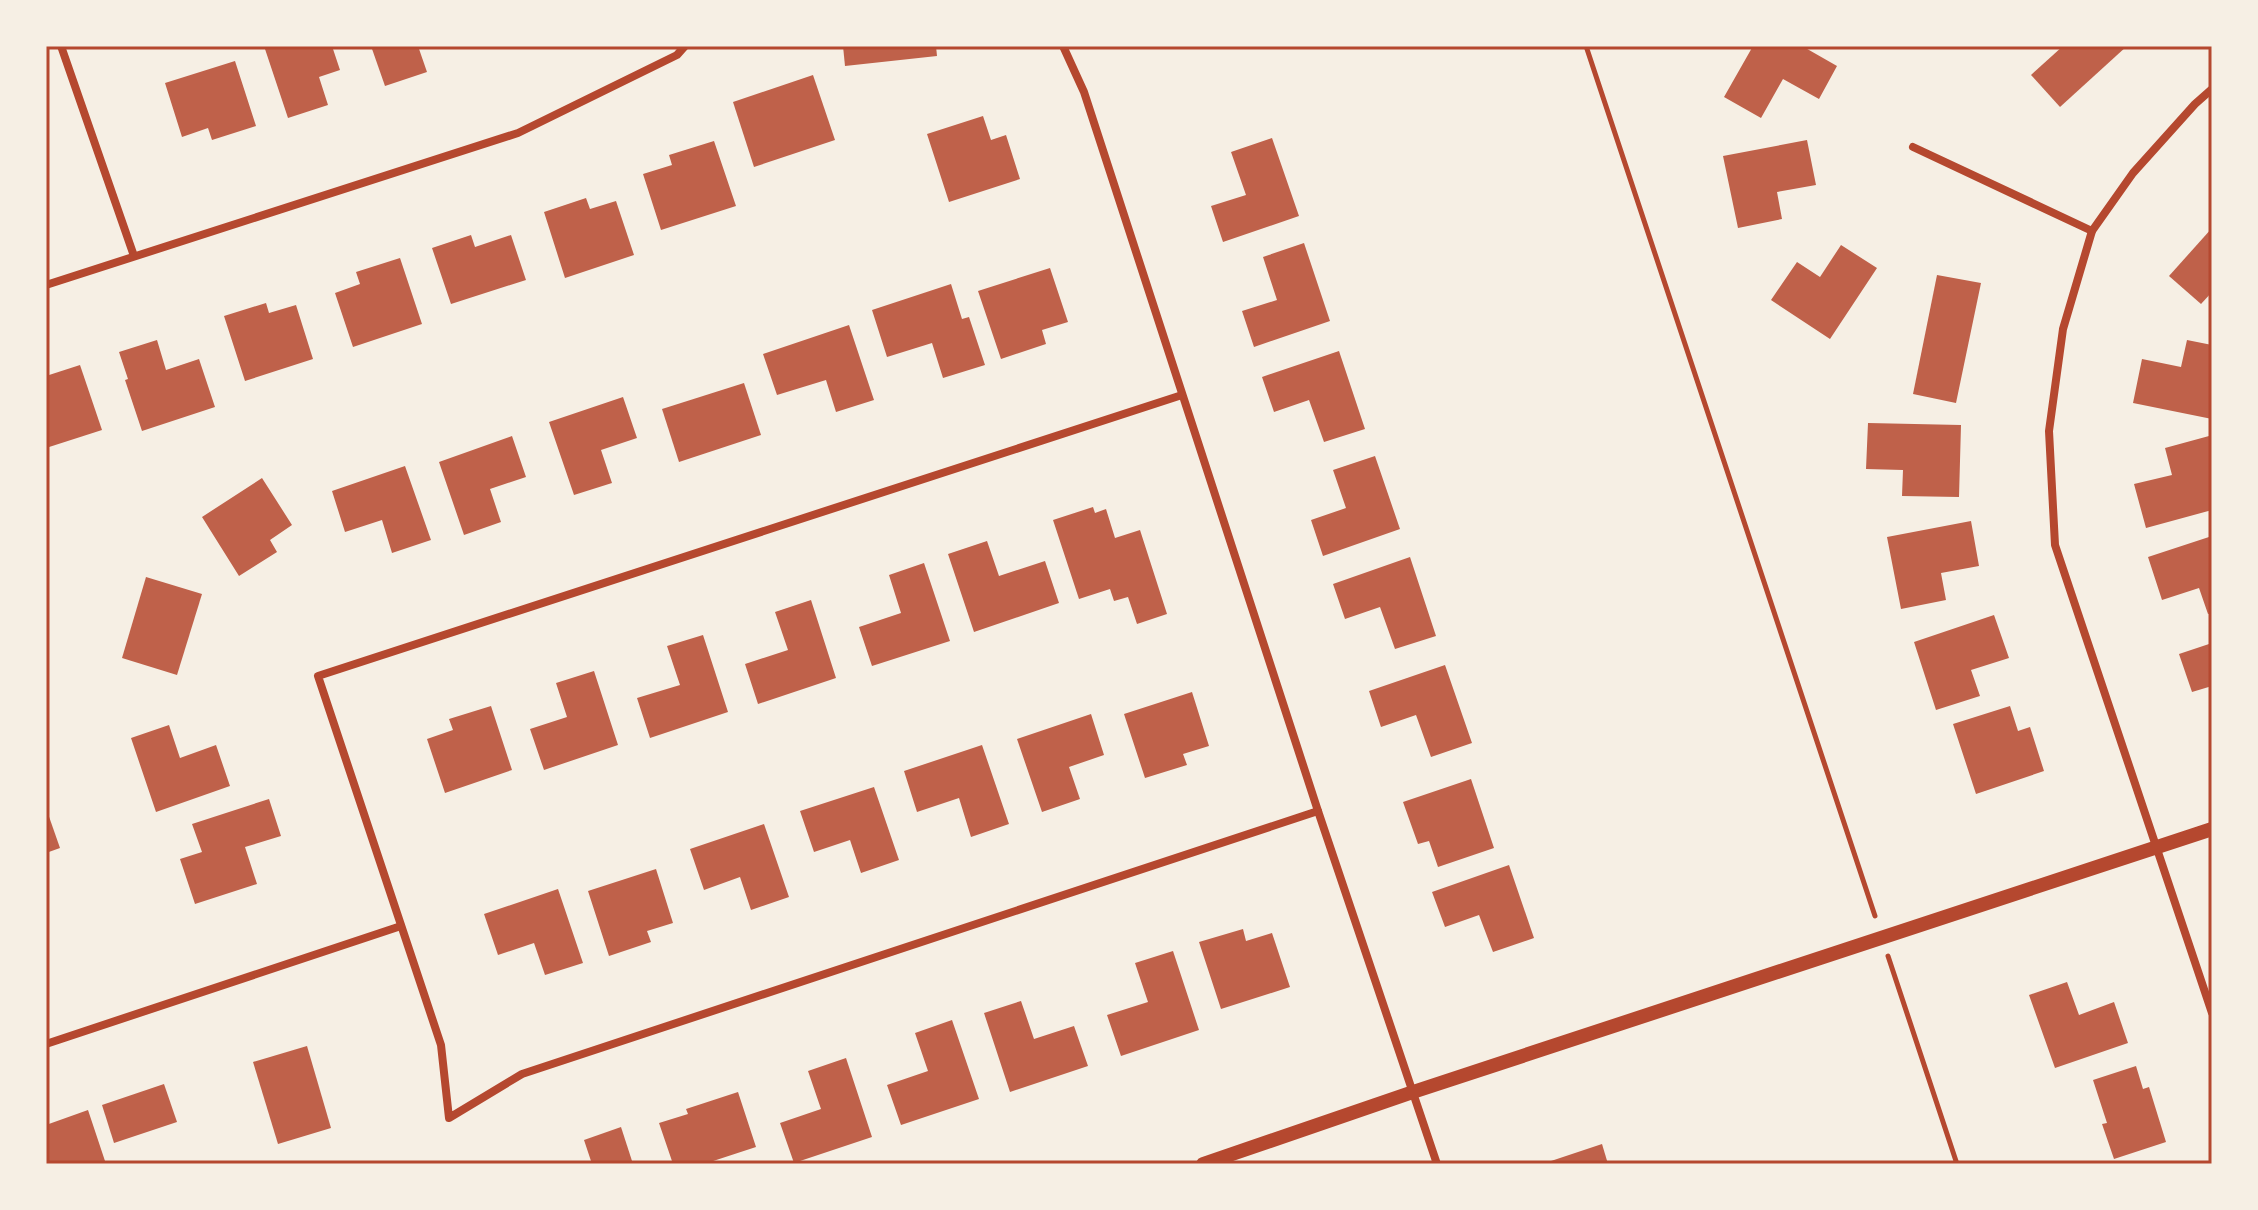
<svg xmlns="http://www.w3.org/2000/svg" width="2258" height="1210" font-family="'Space Grotesk',sans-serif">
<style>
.building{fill:#bf614a}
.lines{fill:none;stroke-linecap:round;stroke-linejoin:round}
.path{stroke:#b5482f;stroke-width:5}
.minor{stroke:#b5482f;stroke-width:8}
.tertiary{stroke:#b5482f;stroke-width:14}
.neatline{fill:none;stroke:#b5482f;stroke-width:3}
</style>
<rect width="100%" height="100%" fill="#f6efe4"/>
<g class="building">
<path d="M264,46h68l8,24 -21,7 9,28 -40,13z"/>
<path d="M371,46h47l9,26 -42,14z"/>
<path d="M843,46h93l1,10 -92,10z"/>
<path d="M1753,46h49l35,20 -18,33 -36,-20 -22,39 -37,-21z"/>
<path d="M2063,46h64l-67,61 -29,-32z"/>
<path d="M235,61l21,65 -44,14 -4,-12 -26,9 -17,-54z"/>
<path d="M813,75l22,65 -81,27 -21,-65z"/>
<path d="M983,116l8,24 15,-5 14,44 -71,23 -22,-68z"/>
<path d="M1272,138l27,78 -76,26 -12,-36 35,-11 -15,-43z"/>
<path d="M1807,140l9,45 -39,7 5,27 -44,9 -15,-72z"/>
<path d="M714,141l22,65 -75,24 -18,-56 29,-9 -3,-10z"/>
<path d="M586,198l4,11 26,-8 18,54 -69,23 -21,-66z"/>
<path d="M2212,228v64l-11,12 -32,-28z"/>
<path d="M471,235l4,12 36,-12 15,45 -75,24 -19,-56z"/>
<path d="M1304,243l26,78 -76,26 -12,-36 35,-11 -14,-43z"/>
<path d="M1841,245l36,23 -47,71 -59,-39 26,-38 23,15z"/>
<path d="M400,258l22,66 -69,23 -18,-54 25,-9 -4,-12z"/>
<path d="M1050,268l18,54 -26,8 4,14 -45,15 -23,-68z"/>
<path d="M1937,275l44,8 -25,120 -43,-9z"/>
<path d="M951,284l11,35 7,-2 16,48 -42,13 -11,-35 -45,14 -15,-47z"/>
<path d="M266,303l3,10 27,-8 17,54 -68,22 -21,-65z"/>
<path d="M849,325l25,75 -38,12 -10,-32 -49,15 -14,-41z"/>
<path d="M157,340l9,30 33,-11 16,48 -73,24 -17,-51 3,-1 -9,-27z"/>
<path d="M2187,340l25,5v74l-79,-16 9,-44 39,8z"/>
<path d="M1339,351l26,78 -41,13 -15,-42 -35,12 -12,-35z"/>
<path d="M80,365l22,65 -56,18v-72z"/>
<path d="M744,383l17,52 -82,27 -17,-53z"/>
<path d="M623,397l14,41 -36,12 11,33 -38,12 -25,-73z"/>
<path d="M1868,423l93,2 -2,72 -57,-1 1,-26 -37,-1z"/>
<path d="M512,436l14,41 -36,12 11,33 -37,13 -25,-73z"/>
<path d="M2209,436l3,12v62l-66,18 -12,-44 38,-9 -7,-27z"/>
<path d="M1375,456l25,73 -77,27 -12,-36 35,-12 -13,-38z"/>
<path d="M405,466l26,74 -39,13 -10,-33 -37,12 -13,-41z"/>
<path d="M262,478l30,47 -22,15 7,12 -38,24 -37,-59z"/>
<path d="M1093,507l2,6 11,-4 9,29 25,-8 27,84 -30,10 -9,-27 -14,4 -4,-12 -31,10 -26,-79z"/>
<path d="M1971,521l8,45 -38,7 5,27 -45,9 -14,-72z"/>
<path d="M2212,536v77l-4,1 -9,-26 -37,12 -14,-43z"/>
<path d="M987,541l12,35 46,-15 14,42 -85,29 -26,-78z"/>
<path d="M1410,557l26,79 -41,13 -15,-42 -35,12 -12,-35z"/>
<path d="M924,563l26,78 -78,25 -13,-39 42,-14 -12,-38z"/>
<path d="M146,577l56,17 -25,81 -55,-17z"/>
<path d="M811,600l25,78 -78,26 -13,-40 43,-14 -13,-38z"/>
<path d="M1994,615l15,43 -38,12 9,26 -44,14 -22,-68z"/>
<path d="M703,635l25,77 -78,26 -13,-40 43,-13 -13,-39z"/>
<path d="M2212,643v43l-20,6 -13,-38z"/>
<path d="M1445,665l27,78 -41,14 -15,-42 -35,12 -12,-36z"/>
<path d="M594,671l24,74 -74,25 -14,-41 37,-12 -11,-34z"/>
<path d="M1192,692l17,54 -26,8 4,11 -42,13 -21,-64z"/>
<path d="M491,706l21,64 -67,23 -18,-54 26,-9 -4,-11z"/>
<path d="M2010,706l8,25 12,-4 14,44 -68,23 -23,-70z"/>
<path d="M1091,714l13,41 -35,12 11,32 -38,13 -25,-73z"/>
<path d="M169,725l11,33 36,-13 14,41 -74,26 -25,-74z"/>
<path d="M982,745l27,79 -38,13 -12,-39 -42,14 -13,-41z"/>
<path d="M1471,779l23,69 -56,19 -9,-26 -11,3 -15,-42z"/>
<path d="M874,787l25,73 -38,13 -11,-33 -36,12 -14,-41z"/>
<path d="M269,799l12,37 -36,11 12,37 -62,20 -15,-45 22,-7 -10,-28z"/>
<path d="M46,808l14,40 -14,5z"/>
<path d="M764,824l25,73 -38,13 -11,-33 -36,13 -14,-41z"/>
<path d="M1509,865l25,73 -41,14 -14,-37 -34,12 -13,-35z"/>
<path d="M656,869l17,54 -26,8 4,11 -42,14 -21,-65z"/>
<path d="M558,889l25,74 -38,12 -11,-32 -36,12 -14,-41z"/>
<path d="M1243,929l3,12 26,-8 18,54 -69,22 -22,-67z"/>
<path d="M1173,951l26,79 -78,26 -14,-41 41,-13 -13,-39z"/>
<path d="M2067,982l12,33 35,-13 14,41 -73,25 -26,-73z"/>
<path d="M1021,1001l13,38 40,-13 14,40 -78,26 -26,-79z"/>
<path d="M952,1020l27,79 -78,26 -14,-40 41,-14 -13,-38z"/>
<path d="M307,1046l24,82 -53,16 -25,-82z"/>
<path d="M846,1058l26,79 -78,26 -14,-40 41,-14 -13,-38z"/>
<path d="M2136,1066l7,23 6,-2 17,55 -52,17 -12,-35 5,-1 -14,-43z"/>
<path d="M164,1084l13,38 -63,21 -12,-38z"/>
<path d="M738,1092l18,55 -52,17h-31l-14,-41 29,-9 -2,-5z"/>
<path d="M88,1110l18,54h-60v-39z"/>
<path d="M621,1127l12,37h-41l-8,-24z"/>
<path d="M1602,1144l6,20h-56l-1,-3z"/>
</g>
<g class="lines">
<g class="path">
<path d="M1586,46l289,870"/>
<path d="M1888,956l69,208"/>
</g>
<g class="minor">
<path d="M61,46l73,210"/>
<path d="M1063,46l21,46 234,719 119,353"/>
<path d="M2212,89l-17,15 -62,69 -41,58 -29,98 -14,102 6,114 157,468"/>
<path d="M1913,147l179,84"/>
<path d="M46,285l472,-152 159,-78 8,-9"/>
<path d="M1182,395l-864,281 123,369 8,73 73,-44 796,-263"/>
<path d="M46,1044l355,-118"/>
</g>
<path class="tertiary" d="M1203,1164l210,-72 799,-263"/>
</g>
<rect width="2258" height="1210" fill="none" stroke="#f6efe4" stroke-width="96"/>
<rect x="48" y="48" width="2162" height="1114" class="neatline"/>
</svg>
